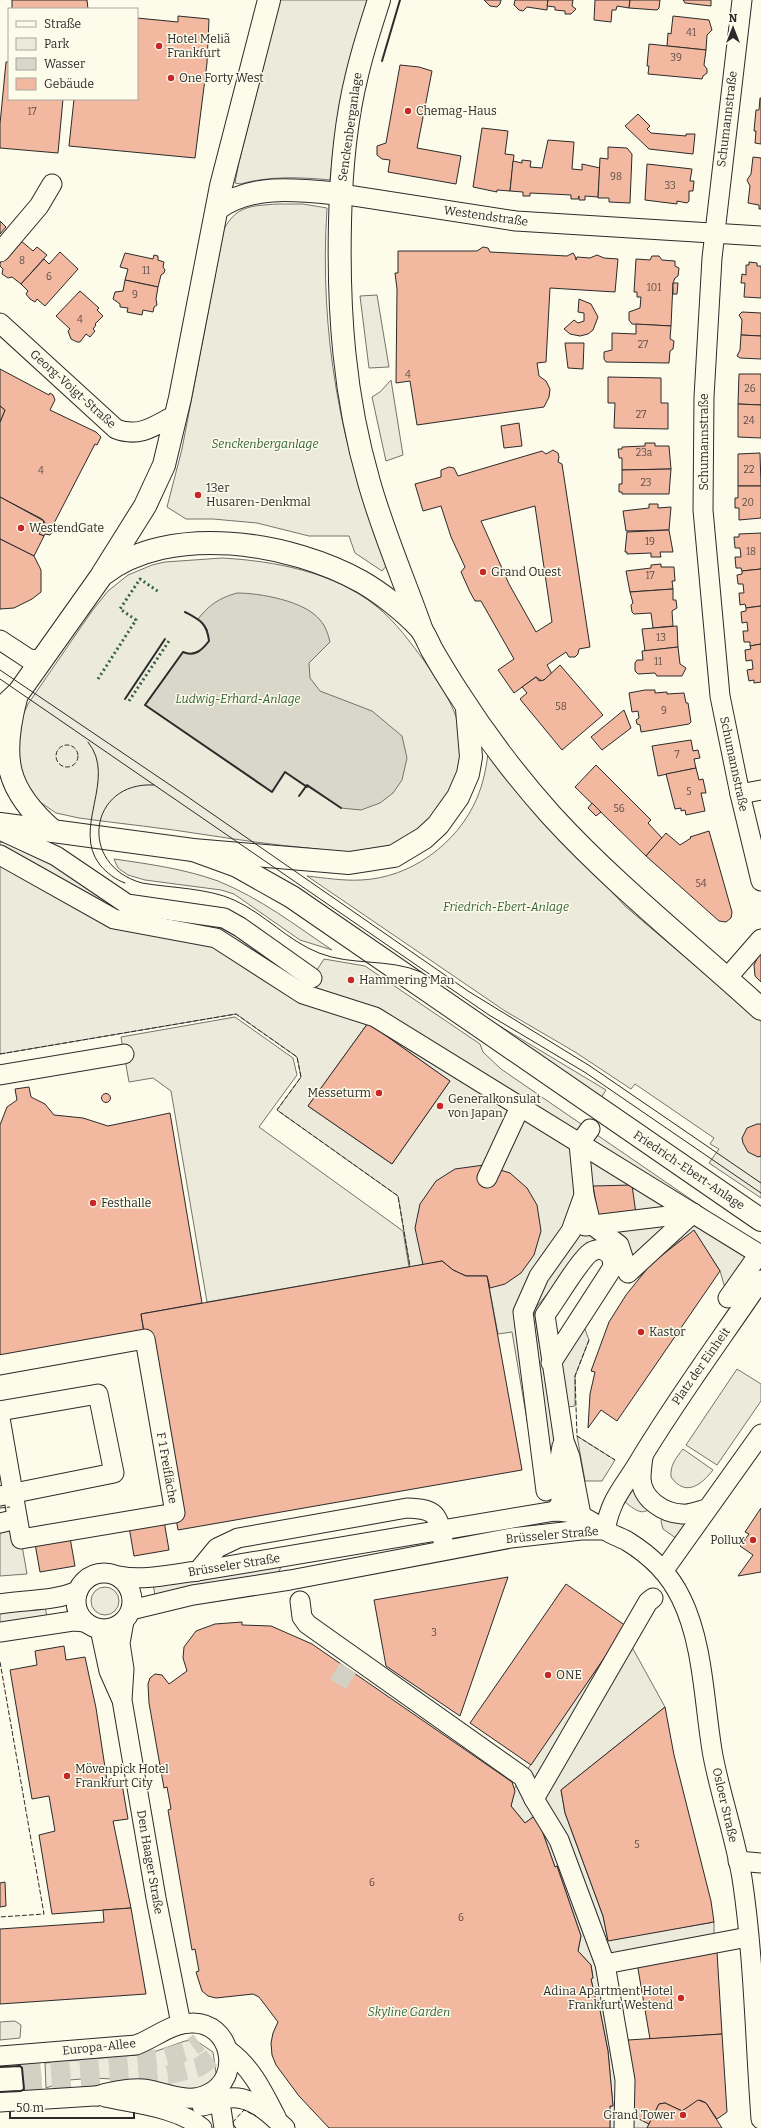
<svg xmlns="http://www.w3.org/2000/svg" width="761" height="2128" font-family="Bitter,serif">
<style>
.green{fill:#ecebdb;stroke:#74746e}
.parking{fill:#eceadb;stroke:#74746e;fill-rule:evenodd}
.water{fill:#d8d7c9;stroke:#74746e}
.building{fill:#f2b8a0;stroke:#2b2b2b;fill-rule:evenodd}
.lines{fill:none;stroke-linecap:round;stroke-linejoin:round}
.minor-tunnel{stroke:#d3d1c4;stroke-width:19;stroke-dasharray:19 10;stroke-linecap:butt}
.minor-casing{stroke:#2b2b2b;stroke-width:21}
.major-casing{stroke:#2b2b2b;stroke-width:24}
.minor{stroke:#fdfbea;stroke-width:19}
.major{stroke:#fdfbea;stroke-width:22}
.tram{stroke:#2b2b2b;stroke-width:1}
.hedge{stroke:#34623c;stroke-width:3;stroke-dasharray:2 3;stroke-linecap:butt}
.fence{stroke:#2b2b2b;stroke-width:1;stroke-dasharray:5 2;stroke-linecap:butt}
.wall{stroke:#2b2b2b;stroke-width:2}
.poi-dot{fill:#c62828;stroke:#fdfbea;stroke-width:1.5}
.labels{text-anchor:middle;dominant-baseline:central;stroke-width:3;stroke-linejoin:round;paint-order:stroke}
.number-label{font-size:10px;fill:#5d4e48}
.poi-label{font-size:12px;fill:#2b2b2b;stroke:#fdfbea;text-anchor:start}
.street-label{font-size:12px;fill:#2b2b2b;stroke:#fdfbea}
.park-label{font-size:12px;font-style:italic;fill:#34623c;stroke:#fdfbea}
</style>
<rect width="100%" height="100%" fill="#fdfbea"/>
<g class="green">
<path d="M280,0h88l-33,137 -5,43c-29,-3 -62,-4 -90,4l-5,-1 4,-21z"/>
<path d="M277,204h26l24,4c-8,124 13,242 60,357l-5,6 -27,-18 -6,-17h-40l-52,-13 -44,-4h-27l-19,-12 15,-58 42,-220c13,-24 28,-23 53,-25z"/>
<path d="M222,558c53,3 112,14 154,48 20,16 34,36 49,56 26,38 50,75 28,121 -5,12 -10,21 -18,30 -12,13 -25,27 -43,33 -27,10 -56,5 -84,2 -34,-3 -68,-8 -101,-13 -42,-7 -85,-11 -128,-17l-23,-5 -16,-11 -13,-14 -12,-29 5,-38 8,-17 64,-93 16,-20 20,-16 24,-10 13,-3z"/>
<path d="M488,754l65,75 73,78 135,114v177l-52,-35 10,-14 -9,-5 4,-6 -79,-54 -4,5 -56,-37 -70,-41 -198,-135c18,2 37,5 54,4 50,-2 97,-37 116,-82 6,-14 9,-29 11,-44z"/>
<path d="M114,859c35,5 71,10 104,22 42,17 77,44 114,69l-32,-10 -66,-46 -13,-4 -76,-10 -17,-5 -10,-7z"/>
<path d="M493,1022l113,68 -5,8z"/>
<path d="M583,1324l6,16 -14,36v30l-7,1 -8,-45z"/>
<path d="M737,1369l24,15v17l-44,64 -31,-20z"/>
<path d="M577,1436l38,24 -13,21h-17z"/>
<path d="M683,1449l30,21c-11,14 -27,28 -42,7 -1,-12 5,-19 12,-28z"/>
<path d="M637,1480l11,30c-9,6 -18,-5 -26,-10z"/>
<path d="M664,1515l31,4 -15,22 -17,-12 -2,-8z"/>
<path d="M19,1528l8,46 -27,2v-43z"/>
<path d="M283,1563l-5,10 -123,23 -2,-13z"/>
<circle cx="105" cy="1601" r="14"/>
<path d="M45,1605l2,13 -47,6v-13z"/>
<path d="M15,2021l6,4 -1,13 -20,2v-18z"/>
<path d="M195,2040l18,12 3,21 -3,11 -19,9 -64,-13 -36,-2 -25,2 -23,8 -1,-25 103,-9 37,-13z"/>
</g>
<g class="parking">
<path d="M377,295l12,72 -20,1 -9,-72z"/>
<path d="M391,380l12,75 -17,6 -14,-64 8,-5z"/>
<path d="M0,842l13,2 152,74 54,9 15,8 72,52 18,-28 41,7 115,78 3,8 18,17 220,151 35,28 -28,50 -8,-27 -26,-40 -30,21 -26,26 -55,-28 -49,60 20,125 -2,22 -15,22 -25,-147 -14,2 -11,-58 5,-1 -50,-14 -32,6 -12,-71 -121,-86 24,-33 -4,-20 -61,-43 -236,40zM368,1023l82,58 -58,83 -84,-58z"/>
<path d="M235,1017l58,41 4,17 -38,52 144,104 6,36 -202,35 -36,-211 -18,-13 -24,4 -8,-45z"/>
<path d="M626,1626l1,12 38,69 -104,83 4,23 38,103 5,24 106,-18v22l-107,24 21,72 5,76 16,8 -2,4h-37v-22h3l-5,-55 -10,-50h-2l-5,-22 2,-1 -2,-13 -13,-14 3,-15 -24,-70 -2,1 -17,-48 -5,-2 -8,6 -14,-17 3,-17z"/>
</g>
<path class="water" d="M237,593c23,0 68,8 83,27 6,7 8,14 10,22l-21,21 1,15 10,13 52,20 30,25 5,22 -5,22 -9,13 -13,10 -19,7 -20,-2 -56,-36 -13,20 -127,-87 38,-53c12,5 19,-1 26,-11l-2,-12 -9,-10c11,-14 21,-21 39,-26z"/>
<g class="building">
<path d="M12,0h75l1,9h-76z"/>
<path d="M484,0h17l-1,4 -3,3 -7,-1z"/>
<path d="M515,0h33l-1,10 -20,-3 -4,4 -4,-1 -5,-5z"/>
<path d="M548,0h25l-1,6 4,3 -5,5h-6v-3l-10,-1v-3l-8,-1z"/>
<path d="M595,0h35l-1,8 -12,-2 -1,4h-4l-1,12 -17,-2z"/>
<path d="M630,0h30l-1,8 -2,2 -28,-2z"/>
<path d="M683,0h28v6l-26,-3z"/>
<path d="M178,16l31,3 -2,44 -12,95 -126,-12 5,-47h63v-81l41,4z"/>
<path d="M673,16l36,4 3,10 -5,5 -1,15 -39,-4 1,-13 3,1z"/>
<path d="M649,44l57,6 -2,15 3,4v4l-4,3 -1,3 -54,-5 1,-8h-2z"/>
<path d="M6,62h3v37h54l-5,54 -58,-5v-24z"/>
<path d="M400,65l19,2 13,4 -15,77 44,8 -5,28 -68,-12 2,-12 -8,-1 -5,-4v-9l9,-3z"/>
<path d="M760,98h1v46l-6,-1 1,-12h-2l2,-21h3z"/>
<path d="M638,114l12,12 -3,3 4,4 35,3v-2h9l-2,20 -44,-5 -24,-23z"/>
<path d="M482,128l26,3 -3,23 9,1 -4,36 -13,-1v2l-24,-5z"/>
<path d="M548,140l26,2 -2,27 10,1v-6l18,4 -2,29 -13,-1v4h-6v-4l-1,3h-7v-4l-41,-2v3h-7v-4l-13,-1 3,-30 9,2v-3l9,1 -1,6 12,1z"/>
<path d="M608,147l19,1 5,6 -2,49 -21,-1v-4h-11l2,-40 8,1z"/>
<path d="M753,157l8,1v51h-2v-4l-11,-2 2,-17 -3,-6 4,-6z"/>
<path d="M647,164l45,5 -2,12h4l-1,10h-4v10l-2,2 -10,-2v3l-32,-4z"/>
<path d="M0,221l6,6 -6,7z"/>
<path d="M20,240l13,11 4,-4 10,8 -26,29 -9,-7 -4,1 -6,-4 1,-5 -3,-3v-3z"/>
<path d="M483,247l5,1 2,4 77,4 6,-3 2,3 1,4 1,-3 13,1 7,-3 7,3 14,1 -3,33 -65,-4 -4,74 -9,1 2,13 7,5 4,8 -1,8 -5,10 -127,18 -7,-44 -14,2 1,-94 -2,-16h3v-22h79z"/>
<path d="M60,252l18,17 -33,37 -8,-7 -2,3 -5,-3 -4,-5 2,-3 -7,-7 23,-25 5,5z"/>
<path d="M125,253l28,6 1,-4 4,1v4l6,2 -1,5 2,3 -1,3 -3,2 -3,12 -33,-7 3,-11 -8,-2z"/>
<path d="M652,256h7l3,4 13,1v5l4,2 -1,8 -3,2 -2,5 -2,43 -39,-2 -3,-4v-8l11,-4 1,-11h-4v-5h-3l2,-33 14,1z"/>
<path d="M749,262l8,1v3h4v32l-17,-1 1,-14h-4l1,-9 4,1v-10h3z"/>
<path d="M125,280l33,7 -2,12 1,6 -3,2 -1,5 -10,-2 -1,5 -15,-3 1,-4 -8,-1v-3l-7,-5 2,-7 8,-1z"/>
<path d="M673,283h5l-1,11h-4z"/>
<path d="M80,291l19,17 -2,2 6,6 -8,8 1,1 -3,4 2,2 -5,6 -4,-3 -6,8h-3l-6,-3 -3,-8 2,-2 -14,-13z"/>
<path d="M579,299l12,5 7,13 -5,13 -5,4 -8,2 -10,-2 -6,-5 10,-9 4,3 6,-2v-8l-6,-1z"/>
<path d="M742,312l19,1v23l-20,-1 1,-15 -3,-5z"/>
<path d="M636,324l35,2 -1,13 4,2 -1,8 -3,2 -1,12 -63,-1 -2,-3v-7l8,-2v-17l24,1z"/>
<path d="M741,335l20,1v23l-21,-1 -3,-2 3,-6z"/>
<path d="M565,343h19l-1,26 -15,-1z"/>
<path d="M0,369l49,26 1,-2 3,2 2,5 -5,10 46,22 5,5 -4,8 -2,-1 -44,85 3,1 -4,5 -5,-1 -1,2 -5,-2 6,-12 -3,-3 -42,-22v-75l5,-12 -5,-4z"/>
<path d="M739,374h22v31l-23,-1z"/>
<path d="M608,377l53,1v25h7v26l-54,-1 1,-25h-7z"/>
<path d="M738,404l23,1v33l-23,-1z"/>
<path d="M0,406l5,4 -5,12z"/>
<path d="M519,423l3,23 -18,2 -3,-22z"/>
<path d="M645,443h10v3h14l2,23 -49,1v-12h-3l-1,-9h4v-2l23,-1z"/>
<path d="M553,450l5,3 1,4 -1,5 4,2 28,183 -11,2 -1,5 -3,3h-6l-3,-5 -19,13 4,7v3l-9,6 -6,-4 -22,16 -16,-23 16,-11 -33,-58h-6l-5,-9 -9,-20 4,-5 -14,-30 -10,-31 -18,5 -8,-27 26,-7v-7l8,-3 5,1 4,8 84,-25 4,3zM535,506l17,116 -16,10 -27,-48 -28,-63z"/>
<path d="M760,453l1,33h-23v-32z"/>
<path d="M671,469l-2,25h-47v-2h-3v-8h3v-14z"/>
<path d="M738,486h23v32l-22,2v-12h-4v-10h3z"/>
<path d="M0,497l44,24 -5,13 5,2 -10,20 -34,-17z"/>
<path d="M649,504h9v4l13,-1 -2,23 -43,1 -3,-20 26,-3z"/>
<path d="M669,530l4,22h-13l1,5h-10v-4l-24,1v-2h-2l2,-20z"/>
<path d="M761,533v36l-19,2 -1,-3h-5l-1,-11h6l-1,-9h-5l-1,-11h5v-3z"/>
<path d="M0,539l34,17 7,14v22l-9,7 -18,9 -14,1z"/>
<path d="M661,564v3h13l1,14h-3l1,8 -43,3 -4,-21 25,-3v-3z"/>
<path d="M761,569v37l-15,2 -1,-4 -5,1 -1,-12h5l-1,-9h-5l-1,-9 5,-1v-3z"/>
<path d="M673,589v11h3l1,8 -5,3 1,15 -20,2 -2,-15 -17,1 -2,-2 -1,-7 2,-2 -3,-11z"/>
<path d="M761,606v38l-11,2v-4h-6l-1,-11h5l-1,-9 -5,1 -1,-11 5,-1v-3z"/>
<path d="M677,626l1,21 -33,4 -3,-22z"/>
<path d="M761,644v38l-7,1v-3l-5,1 -2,-11 6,-1 -1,-9 -6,1 -1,-11 6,-1 -1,-3z"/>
<path d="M678,647l2,17 6,4 -4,8h-25l-2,-3 -17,1 -3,-3v-8l2,-3h6l-1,-9z"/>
<path d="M560,665l43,50 -41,35 -42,-51 7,-6 -5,-6 14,-10 3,4 5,-1z"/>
<path d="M645,690h10v3l12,-1v2l17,-1 2,10h2l3,19 -2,2 -48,8 -1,-7 -3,-1 -1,-4 3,-2 -1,-7 -6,1 -3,-19z"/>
<path d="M624,710l7,18 -29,22 -11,-13z"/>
<path d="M691,740l2,11 5,-1 2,8 -6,1 2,9 -38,8 -6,-30z"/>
<path d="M596,765l55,55 -3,3 14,15 -16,18 -71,-69z"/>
<path d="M696,768l3,12 4,-1 3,14h-5l4,18 -19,4 -1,-5 -4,1v-3l-6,1 -9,-35z"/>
<path d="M592,803l9,9 -5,4 -8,-8z"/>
<path d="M709,831l23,81 -1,6 -5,4 -7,-1 -73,-65 20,-23 14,12 11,-7 -1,-1z"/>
<path d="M761,950v32l-6,-6 -1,-11z"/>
<path d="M368,1023l82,58 -58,83 -84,-58z"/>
<path d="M29,1087l2,10 14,7 9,11 29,3 25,8 62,-13 32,190 -61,11 4,25 -145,26v-240l7,-18 10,-7 -2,-11z"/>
<circle cx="106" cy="1098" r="4.5"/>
<path d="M757,1124h4v32l-3,1 -10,-5 -5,-9 -1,-5 5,-10z"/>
<path d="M484,1165l26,8 17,15 10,17 4,26 -7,24 -13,18 -16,11 -15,4 -3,-12h-21l-13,-6 -11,-9 -19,4 -8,-37 5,-24 16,-23 19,-12z"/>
<path d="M632,1185l4,29 -37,6 -6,-34z"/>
<path d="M694,1230l26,41 -103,150 -16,-11 -13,18 2,-34 5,-22 -4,-1 18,-49 17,-27 25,-31z"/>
<path d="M442,1261l11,9 13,6h21l35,194 -344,60 -37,-216z"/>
<path d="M761,1508v64l-23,4 15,-21 -13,-9 9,-12 -4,-2z"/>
<path d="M163,1515l6,35 -35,6 -6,-35z"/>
<path d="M69,1532l6,34 -35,6 -6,-34z"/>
<path d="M508,1577l-48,139 -74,-50 -12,-66z"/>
<path d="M566,1584l60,42 -95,139 -61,-42z"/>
<path d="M242,1622v3l29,1 41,18 200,138 3,9 -4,15 14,17 8,-6 5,2 17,48 2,-1 24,70 -3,15 13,14 2,13 -2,1 5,22 2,-1 10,51 5,55h-3v22h-281l-30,-32 -23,-31 -4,-10 -1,-12 2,-10 5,-11 -19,-25 -6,-3 -37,4 -8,-2 -6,-5 -6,-19 3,-1 -4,-22 -3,1 -24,-140 3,-1 -4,-22 -3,1 -15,-85 -1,-19 2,-6 5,-4 7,1 7,9 18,-13 -4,-13 1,-11 12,-16 19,-7z"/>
<path d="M64,1646l2,14 19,-3 11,51 12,79 14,-3 6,35 -15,2 18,87 -79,6 -13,-79 16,-4 -6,-35 -17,3 -22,-129 27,-5 -2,-14z"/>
<path d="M665,1707l9,48 37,146 3,21 -106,19 -5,-25 -38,-103 -4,-23z"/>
<path d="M5,1882l1,24 -6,1v-24z"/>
<path d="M131,1908l15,86 -146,10v-75l104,-7 -1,-12z"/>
<path d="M717,1952l5,82 -72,5 -13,-76z"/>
<path d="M722,2034l5,78 -10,7 -11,-16 -6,-3 -18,11 -17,-8 -6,1 -10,20 -16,-8 -5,-76z"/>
<path d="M698,2100l8,3 16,25h-75l12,-24 6,-1 17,8z"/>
</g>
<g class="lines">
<g class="minor-tunnel">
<path d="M338,1684l10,-16"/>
<path d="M22,2072l142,-14 23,-7 12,-9"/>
<path d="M23,2085l145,-10 31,-8 17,-12"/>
</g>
<defs>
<g id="minor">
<path d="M742,0l-30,258 -8,139 -1,113 17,186 20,98 21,87"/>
<path d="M341,194l175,27 245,15"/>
<path d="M0,252l39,-46 13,-22"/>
<path d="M0,323l116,106c23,9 39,-3 59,-14"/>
<path d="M0,640l29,19 11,1"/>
<path d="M740,794l21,-4"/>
<path d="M0,830l56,26 71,48 97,14 16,9 72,51"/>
<path d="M0,855l114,64 102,19 87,56 72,23 384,237 -31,44"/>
<path d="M727,978l34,-39"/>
<path d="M0,1075l124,-21"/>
<path d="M487,1178l33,-71"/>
<path d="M584,1195l7,29 28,21 9,28 65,-60"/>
<path d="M585,1226l108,-13"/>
<path d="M551,1363l62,-96 -1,-9c-5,-8 -12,-11 -21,-6 -11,7 -36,50 -46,63l19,126 6,16 11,58"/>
<path d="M0,1365l145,-26 30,174 -154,26 -21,-121"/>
<path d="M0,1411l98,-17 16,79 -114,23"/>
<path d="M643,1457c-1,7 -2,14 -2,22 1,20 22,34 41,35 8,1 17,-3 24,-5"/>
<path d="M546,1491l-23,-179 16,-36 32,-45 13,-36 -5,-51 11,-15"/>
<path d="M555,1511l5,-6 1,-5 -2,-36 3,-18"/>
<path d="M0,1523l17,-4"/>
<path d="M605,1530c6,-31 16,-39 32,-65 38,-64 82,-123 124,-185"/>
<path d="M664,1570l97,-136"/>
<path d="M198,1571l19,-23 21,-10 169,-30c29,1 31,6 36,33"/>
<circle cx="104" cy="1601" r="28"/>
<path d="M119,1576c26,5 52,-2 79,-5l357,-60c24,1 31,7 50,19 7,5 15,7 22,11 23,14 42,32 54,57 23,46 23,108 32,158 8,41 22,81 29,122 12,79 13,161 19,241"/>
<path d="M300,1601l2,16 5,7 216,153 11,22 25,41 46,124 20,116 -1,48"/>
<path d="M0,1604c27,-5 52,-2 78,-13"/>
<path d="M131,1610l62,-15 97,-15 221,-42 70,-8h24"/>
<path d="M124,1621l-4,22 4,26 -2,31 34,198 25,126"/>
<path d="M100,1629l9,42 12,27"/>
<path d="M0,1632l73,-11 12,1"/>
<path d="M534,1799l114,-197 5,-4"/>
<path d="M738,1861l23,2"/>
<path d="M605,1964l143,-27"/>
<path d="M229,2051c23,17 34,41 47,66"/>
<path d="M0,2056l136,-11c19,-7 35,-22 56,-22 39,-1 51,55 16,71 -21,11 -44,-3 -65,-5 -17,-1 -30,2 -46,7"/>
<path d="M218,2090l6,38"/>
<path d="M105,2097c31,7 72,10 97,31"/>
<path d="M0,2102l110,-7"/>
<path d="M202,2106c9,-1 17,-6 27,-8 22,-3 41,16 56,30"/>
</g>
<g id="major">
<path d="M379,0c-8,25 -16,49 -22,75 -12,48 -16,98 -17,147 -2,89 4,174 29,260 14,50 35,98 52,146"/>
<path d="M217,209c34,-26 84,-19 124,-15"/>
<path d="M103,573l42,-67 19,-41 16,-67 41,-212 48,-186"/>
<path d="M16,698c-16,61 -10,92 37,133"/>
<path d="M0,710l19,-18 83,-117c68,-53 188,-33 260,7 19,11 42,29 57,45 6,6 9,16 13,23 8,14 16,27 25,41 28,44 59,85 94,124 64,70 140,130 210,194"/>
<path d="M0,824l193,26 156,13 45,-7 30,-18 14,-13 20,-28 10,-23 3,-17 -4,-48"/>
<path d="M193,850l44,16 55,31 469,323"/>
</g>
</defs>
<use href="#minor" class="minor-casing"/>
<use href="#major" class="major-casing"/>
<use href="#minor" class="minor"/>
<use href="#major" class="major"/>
<g class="tram">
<path d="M0,670l185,125 283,196 122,75 171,117"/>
<path d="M0,679l489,336 97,58 175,120"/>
<path d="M88,742c30,37 -17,86 12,123 7,8 16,15 25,18"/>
<path d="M154,785c-65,-4 -77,80 -12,98 29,5 66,5 92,17 31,14 54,41 85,53 32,13 70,5 102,19"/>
</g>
<g class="hedge">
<path d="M98,679l38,-59 -16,-11 20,-30 19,13"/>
<path d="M129,701l40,-60"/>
</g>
<g class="fence">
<circle cx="67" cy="756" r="11"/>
<path d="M0,1054l236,-40 61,43 4,20 -24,33 121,86 12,71"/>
<path d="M589,1340l-14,36 2,60 38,24"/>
<path d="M0,1508l10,-1"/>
<path d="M0,1662l44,252 -44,3"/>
<path d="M236,2128l-4,-5 12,-13 12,6"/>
</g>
<g class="wall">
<path d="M382,61l18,-61"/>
<path d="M185,612c15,8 22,11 24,29 -7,9 -14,16 -26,11l-38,53 127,87 13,-20 22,15"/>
<path d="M125,699l40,-60"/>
<path d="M299,796l8,-11 34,23"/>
<path d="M0,2067l20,-1 2,2 2,21 -3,2 -21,1"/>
</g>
</g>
<g class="poi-dot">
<circle cx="159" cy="46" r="4"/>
<circle cx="171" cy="78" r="4"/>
<circle cx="408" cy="111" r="4"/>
<circle cx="198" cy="495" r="4"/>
<circle cx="21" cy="528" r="4"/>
<circle cx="483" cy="572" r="4"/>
<circle cx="351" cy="980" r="4"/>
<circle cx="379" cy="1093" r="4"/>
<circle cx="440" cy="1106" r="4"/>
<circle cx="93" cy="1203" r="4"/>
<circle cx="641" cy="1332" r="4"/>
<circle cx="753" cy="1540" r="4"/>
<circle cx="548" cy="1675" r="4"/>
<circle cx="67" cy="1776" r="4"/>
<circle cx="681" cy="1998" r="4"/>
<circle cx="683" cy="2115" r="4"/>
</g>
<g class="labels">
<g class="number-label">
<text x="691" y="33">41</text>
<text x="676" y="58">39</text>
<text x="32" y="112">17</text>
<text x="616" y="177">98</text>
<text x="670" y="186">33</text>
<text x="22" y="261">8</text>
<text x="146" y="271">11</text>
<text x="49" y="277">6</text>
<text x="654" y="288">101</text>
<text x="135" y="295">9</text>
<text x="80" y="320">4</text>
<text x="643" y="345">27</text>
<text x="408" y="375">4</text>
<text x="750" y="389">26</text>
<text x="641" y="415">27</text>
<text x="749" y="421">24</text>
<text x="644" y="453">23a</text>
<text x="749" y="470">22</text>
<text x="41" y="471">4</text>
<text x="646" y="483">23</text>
<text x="748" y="503">20</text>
<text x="650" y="542">19</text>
<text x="751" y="552">18</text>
<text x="650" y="576">17</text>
<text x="661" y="638">13</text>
<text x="658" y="662">11</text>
<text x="561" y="707">58</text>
<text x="664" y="711">9</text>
<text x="677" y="755">7</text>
<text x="689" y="792">5</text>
<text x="619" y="809">56</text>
<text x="701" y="884">54</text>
<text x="434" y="1633">3</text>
<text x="637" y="1845">5</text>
<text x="372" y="1883">6</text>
<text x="461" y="1918">6</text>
</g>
<g class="poi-label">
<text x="167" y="39">Hotel Meliã<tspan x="167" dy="14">Frankfurt</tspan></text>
<text x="179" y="78">One Forty West</text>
<text x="416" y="111">Chemag-Haus</text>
<text x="206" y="488">13er<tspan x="206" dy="14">Husaren-Denkmal</tspan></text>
<text x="29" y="528">WestendGate</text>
<text x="491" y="572">Grand Ouest</text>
<text x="359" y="980">Hammering Man</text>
<text x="371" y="1093" text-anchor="end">Messeturm</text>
<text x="448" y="1099">Generalkonsulat<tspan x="448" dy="14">von Japan</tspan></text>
<text x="101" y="1203">Festhalle</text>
<text x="649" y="1332">Kastor</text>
<text x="745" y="1540" text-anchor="end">Pollux</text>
<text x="556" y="1675">ONE</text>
<text x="75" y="1769">Mövenpick Hotel<tspan x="75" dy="14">Frankfurt City</tspan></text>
<text x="673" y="1991" text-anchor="end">Adina Apartment Hotel<tspan x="673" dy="14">Frankfurt Westend</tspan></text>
<text x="675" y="2115" text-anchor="end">Grand Tower</text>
</g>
<g class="street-label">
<text transform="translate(727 119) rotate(-83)">Schumannstraße</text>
<text transform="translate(350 127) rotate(-82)">Senckenberganlage</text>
<text transform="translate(486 216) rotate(8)">Westendstraße</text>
<text transform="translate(73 389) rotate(42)">Georg-Voigt-Straße</text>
<text transform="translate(704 442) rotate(-90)">Schumannstraße</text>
<text transform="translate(734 764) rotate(78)">Schumannstraße</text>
<text transform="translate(689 1170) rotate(34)">Friedrich-Ebert-Anlage</text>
<text transform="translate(701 1366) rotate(-55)">Platz der Einheit</text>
<text transform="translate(167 1468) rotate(80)">F 1 Freifläche</text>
<text transform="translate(552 1535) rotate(-5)">Brüsseler Straße</text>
<text transform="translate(234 1565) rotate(-9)">Brüsseler Straße</text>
<text transform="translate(725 1805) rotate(77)">Osloer Straße</text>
<text transform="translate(150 1862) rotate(80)">Den Haager Straße</text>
<text transform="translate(99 2047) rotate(-6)">Europa-Allee</text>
</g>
<g class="park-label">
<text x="265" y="444">Senckenberganlage</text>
<text x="238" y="699">Ludwig-Erhard-Anlage</text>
<text x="506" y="907">Friedrich-Ebert-Anlage</text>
<text x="409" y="2012">Skyline Garden</text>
</g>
</g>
<rect x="8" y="8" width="130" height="92" fill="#fdfbea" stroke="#a9a89e"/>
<rect x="16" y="21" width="20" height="6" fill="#fdfbea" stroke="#a9a89e"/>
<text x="44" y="28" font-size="12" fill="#2b2b2b">Straße</text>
<rect x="16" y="38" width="20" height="12" fill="#ecebdb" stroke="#a9a89e"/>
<text x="44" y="48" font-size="12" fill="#2b2b2b">Park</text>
<rect x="16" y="58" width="20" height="12" fill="#d8d7c9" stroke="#a9a89e"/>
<text x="44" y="68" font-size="12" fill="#2b2b2b">Wasser</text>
<rect x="16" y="78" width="20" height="12" fill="#f2b8a0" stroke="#a9a89e"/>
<text x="44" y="88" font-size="12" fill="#2b2b2b">Gebäude</text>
<g transform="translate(733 28)" stroke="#fdfbea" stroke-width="3" paint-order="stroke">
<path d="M0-3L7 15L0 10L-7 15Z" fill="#2b2b2b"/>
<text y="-6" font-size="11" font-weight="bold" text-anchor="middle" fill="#2b2b2b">N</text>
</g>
<path d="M10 2112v6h124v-6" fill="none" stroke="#2b2b2b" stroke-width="2"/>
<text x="16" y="2112" font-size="12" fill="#2b2b2b" stroke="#fdfbea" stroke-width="3" paint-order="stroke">50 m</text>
</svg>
